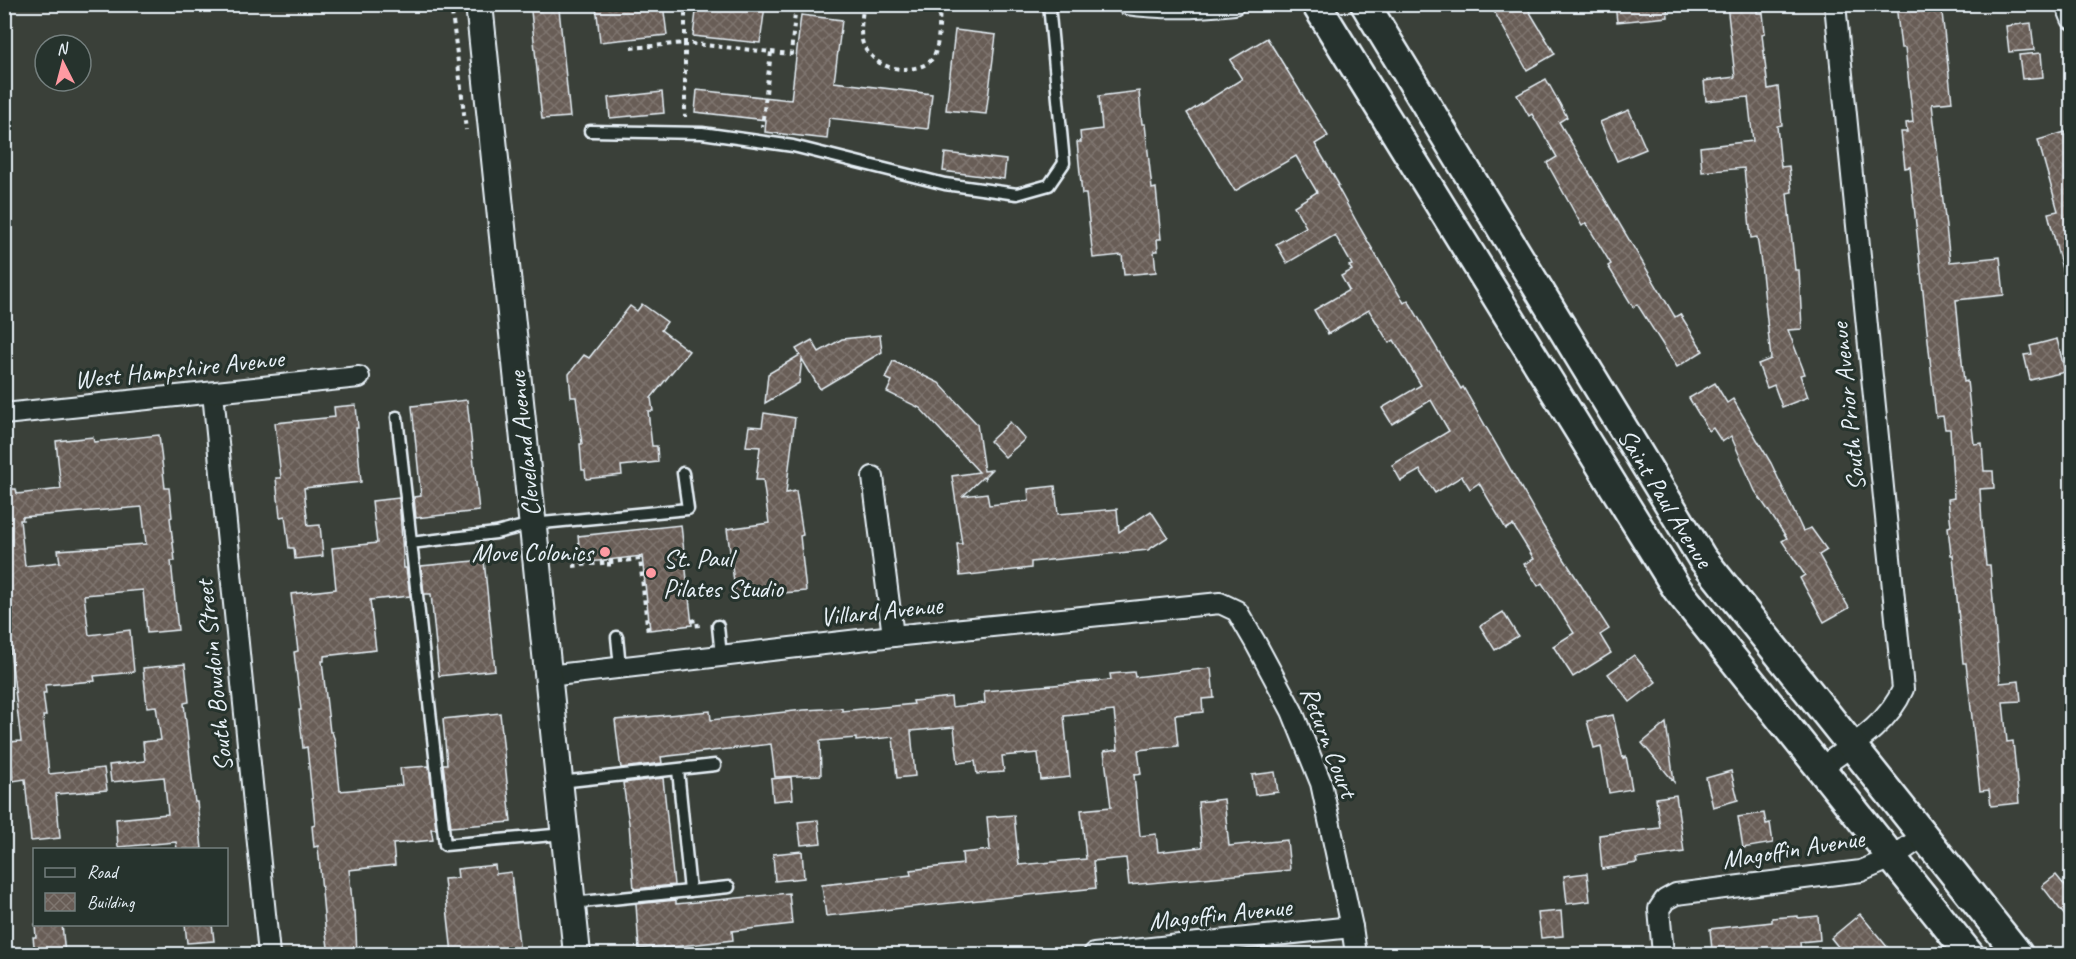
<svg xmlns="http://www.w3.org/2000/svg" width="2076" height="959" font-family="Caveat,sans-serif">
<style>
.building{fill:url(#building-cross-hatch);stroke:#e8f1f8;stroke-width:1.5;fill-rule:evenodd}
.lines{fill:none;stroke-linecap:round;stroke-linejoin:round}
.service-casing{stroke:#e8f1f8;stroke-width:15}
.minor-casing{stroke:#e8f1f8;stroke-width:24}
.tertiary-casing{stroke:#e8f1f8;stroke-width:30}
.secondary-casing{stroke:#e8f1f8;stroke-width:33}
.path{stroke:#e8f1f8;stroke-width:4;stroke-dasharray:4.5 4.5;stroke-linecap:butt}
.service{stroke:#26332d;stroke-width:10}
.minor{stroke:#26332d;stroke-width:20}
.tertiary{stroke:#26332d;stroke-width:26}
.secondary{stroke:#26332d;stroke-width:28}
.poi-dot{fill:#ff9aa2;stroke:#26332d;stroke-width:2}
.labels{text-anchor:middle;dominant-baseline:central;stroke-width:6;stroke-linejoin:round;paint-order:stroke}
.street-label{font-size:26px;fill:#e8f1f8;stroke:#26332d}
.poi-label{font-size:26px;fill:#e8f1f8;stroke:#26332d;text-anchor:end}
</style>
<defs>
<pattern id="building-cross-hatch" width="8" height="8" patternUnits="userSpaceOnUse" patternTransform="scale(1.5)"><rect width="8" height="8" fill="#685d56"/><path d="M0 0l8 8M0 8l8-8" fill="none" stroke="#7e756f"/></pattern>
</defs>
<rect width="100%" height="100%" fill="#3a4039"/>
<filter id="ink" filterUnits="userSpaceOnUse"><feTurbulence type="fractalNoise" baseFrequency=".0167" numOctaves="2"/><feDisplacementMap in="SourceGraphic" scale="12" xChannelSelector="R" yChannelSelector="G"/><feConvolveMatrix kernelMatrix="1 2 1 2 8 2 1 2 1" color-interpolation-filters="sRGB"/></filter>
<g filter="url(#ink)">
<g class="building">
<path d="M596,4h67l4,31 -67,7z"/>
<path d="M697,4l68,2 -5,37 -67,-7z"/>
<path d="M1490,4h35l30,50 -28,16z"/>
<path d="M1615,4h52l1,13 -51,5z"/>
<path d="M1727,4h30v9h6l2,20 -3,1 6,55 10,-2 4,38 -5,1 4,41 8,-1 3,26 -5,1 8,77h4l3,59 -14,1 17,44 -5,1 8,22 -26,10 -8,-22 -7,3 -9,-24 13,-5 -10,-96 -4,-26 -6,1 -7,-70 -42,4 -2,-25 53,-6 -5,-44 -42,4 -2,-20 31,-4z"/>
<path d="M1896,4h45l11,98 -20,2 18,158 50,-5 4,38 -48,5 8,82 3,-1 7,63 8,-1 2,28h9l1,17 -14,1 2,35 4,41h4l10,118 19,-2 2,20 -18,1 4,40 6,-1 6,62 -28,3 -2,-16 -9,1 -14,-128h-3l-10,-108h-2l-3,-28 3,-1 -3,-27 6,-1 -4,-69h-5l-2,-13 -7,1 -26,-250 -5,1 -4,-36h6l-1,-9 7,-1 -8,-74h-4z"/>
<path d="M559,9l11,108 -28,2 -11,-108z"/>
<path d="M801,15l41,5 -8,62 98,12 -4,35 -99,-11 -2,21 -62,-7 1,-12 -71,-8 2,-22 94,10z"/>
<path d="M2031,23l3,27 -25,2 -3,-26z"/>
<path d="M955,30l41,5 -10,79 -40,-4z"/>
<path d="M1267,38l61,98 -13,8 24,41 -2,1 23,42 44,75 4,-3 53,89 2,-2 80,139 66,103 -9,6 11,18 -38,24 -20,-31 21,-13 -32,-50 -4,3 -14,-22 10,-5 -21,-34 -7,4 -27,-46 -9,6 -8,-13 -27,17 -15,-23 -19,11 -9,-16 57,-34 -18,-31 -39,24 -10,-16 39,-23 -27,-45 -5,3 -20,-33 -41,24 -14,-24 35,-20 -8,-14 11,-6 -3,-4 3,-1 -17,-30 -48,28 -11,-19 30,-17 -12,-21 23,-14 -21,-36 -61,35 -48,-78 55,-34 -12,-19z"/>
<path d="M2041,53l2,24 -21,2 -3,-24z"/>
<path d="M1546,79l21,38 -8,5 116,195 5,-3 23,37 -26,16 -40,-63 -4,3 -25,-41 3,-2 -25,-41 -4,3 -35,-63 10,-6 -25,-43 -3,2 -12,-21z"/>
<path d="M1139,91l3,33h3l7,65 4,-1 5,51h-4l1,12h-4l2,21 -32,3 -2,-20 -29,3 -7,-64h-4l-5,-52h4l-1,-10 22,-3 -3,-33z"/>
<path d="M662,92l2,21 -54,5 -2,-20z"/>
<path d="M1629,110l17,39 -29,12 -17,-39z"/>
<path d="M2065,132l7,22v126l-7,1 -17,-68 10,-2 -20,-71z"/>
<path d="M945,153l61,7 -2,19 -61,-8z"/>
<path d="M642,304l25,18 -6,8 28,21 -38,47 2,13h-5l4,35h5l1,16 -37,4 1,9 -36,4 -1,-9h-3l-2,-26h2l-6,-47h-5l-2,-23 15,-19 5,3 41,-52 7,5z"/>
<path d="M880,335l2,17 -62,37 -18,-30 -3,24 -34,20 3,-29 32,-19 -4,-6 16,-9 7,12 23,-13z"/>
<path d="M2057,339l8,33 -35,8 -6,-25 8,-1 -2,-8z"/>
<path d="M893,361l46,22 38,41 7,47 7,-1 -6,6v3l-2,-2 -20,19 24,-3 2,12 40,-4 -1,-12 27,-3 3,28 59,-5 2,23 32,-21 17,26 -20,13 -117,12v6l-71,8 -3,-32h5l-10,-68 27,-4 -59,-64 -33,-16 5,-11 -7,-3z"/>
<path d="M1715,383l12,20 6,-4 38,64 32,68 8,-3 16,22 -8,5 30,53 -25,14 -24,-44 5,-3 -23,-34 5,-3 -32,-47 -24,-55 -9,6 -9,-14 -4,3 -20,-33z"/>
<path d="M467,400l12,111 -63,7 -2,-21 7,-1 -9,-90z"/>
<path d="M356,405l2,23h-2l5,54 -57,6 4,38 12,-1 3,31 -28,3 -1,-11h-5l-4,-32 -5,1 -4,-39h5l-6,-55 60,-6 -1,-10z"/>
<path d="M764,413l31,5 -9,75 10,-2 7,44 -3,1 6,55 -70,6 -9,-68 42,-6 -6,-43h-7l4,-33 -14,-1 3,-20 13,1z"/>
<path d="M1010,422l15,17 -20,18 -15,-16z"/>
<path d="M159,435l6,53h4l3,29 -2,1 5,43h-4l7,69 -31,3 -4,-43 -59,5 5,40 41,-5 4,42 -40,4 1,5 -50,4 1,8h-3l3,23h-3l6,58 55,-6 3,22 -51,4 4,44 -29,3 -6,-62 -12,2 -4,-39 12,-1 -17,-144v-108h12l1,5 44,-5 -5,-48 37,-4 1,5zM142,507l4,37 -88,6 2,12 -35,4 -5,-46h3l-1,-3z"/>
<path d="M399,498l5,70h2l4,28 -40,4 6,50 -52,6v5h-2l8,71h2l3,9 5,50 62,-6 -2,-17 29,-2 7,63h-5l2,11 -40,4 2,21 -46,5 4,41h2l2,43h-28l-4,-28 -6,-69 -1,-11 -4,1 -2,-21 3,-1 -8,-78 -4,1 -4,-38h2l-7,-58 4,-1 -7,-57 45,-5 -4,-41 45,-5 -5,-42z"/>
<path d="M681,525l11,100 -42,5 -8,-74 -61,7 -3,-27z"/>
<path d="M484,560l11,110 -56,6 -8,-82h-7l-3,-28z"/>
<path d="M1503,612l15,24 -23,14 -15,-24z"/>
<path d="M1634,655l22,27 -26,20 -22,-28z"/>
<path d="M185,664l4,38 -5,1 9,84 2,15h2l5,47h-25l-1,-7 -58,5 -2,-28 52,-5 -4,-37 -53,5 -2,-17 36,-4 -2,-19 18,-2 -5,-34 -9,1 -4,-39z"/>
<path d="M1211,668l3,30 -12,1 1,13 -28,3 3,31 -40,4 3,24 -7,1 6,61 16,-2 2,18 44,-5 -4,-45 26,-3 5,47 58,-6 3,30 -161,15 -3,-27 -33,3 3,27 -270,28 -4,-31 89,-10 -1,-5 53,-6 -1,-11 28,-3 -3,-33 27,-2 5,50 67,-6 -5,-49 30,-3 -7,-56 14,-2 -4,-38 -50,5 6,61 -29,3 -3,-27 -36,3 2,16 -27,2 -2,-13 -17,2 -4,-36 -43,4 4,45 -18,2 -4,-41 -37,4v-3l-36,3 1,34 -46,2 -4,-33 -110,13 1,6 -41,5 -1,-6 -5,-42 95,-9 1,9 93,-10 38,-2v3l72,-7 -1,-3 38,-4 1,10 33,-4 -1,-12 127,-11 -1,-6 24,-2 1,5z"/>
<path d="M500,713l11,109 -60,5 -8,-63h4l-4,-45z"/>
<path d="M1613,715l10,44 3,-3 6,33 -23,4 -8,-47 -7,2 -7,-27z"/>
<path d="M1666,723l8,59 -32,-39z"/>
<path d="M1731,771l7,29 -25,7 -7,-29z"/>
<path d="M1275,772l3,20 -23,3 -3,-20z"/>
<path d="M791,777l2,22 -20,2 -2,-22z"/>
<path d="M663,778l11,107 -40,4 -5,-66 -6,-40z"/>
<path d="M1676,795l8,57 -48,7 1,4 -35,6 -3,-34 61,-7 -4,-30z"/>
<path d="M1764,813l2,11 4,-1 3,20 -30,5 -5,-31z"/>
<path d="M818,820l3,23 -20,2 -3,-23z"/>
<path d="M802,851l2,27 -29,3 -2,-27z"/>
<path d="M495,865l1,9 15,-2 9,82h-68l-8,-75 14,-1 -1,-9z"/>
<path d="M1587,873l3,28 -23,3 -3,-28z"/>
<path d="M2056,875l9,11 7,-5v44l-30,-39z"/>
<path d="M789,893l3,31 -60,7 1,9 -70,8v-2l-24,3 -3,-45 40,-4v4z"/>
<path d="M1561,911l2,25 -22,2 -3,-25z"/>
<path d="M1860,914l33,40h-49l-13,-16z"/>
<path d="M1798,916v2l20,-2 2,24 -20,2 1,11 -85,1 -1,-4h-3l-2,-21 62,-7v-4z"/>
<path d="M35,924h27l3,30h-30l-2,-17h3z"/>
<path d="M185,924h27l2,17 -27,2z"/>
</g>
<g class="lines">
<defs>
<g id="service">
<path d="M590,131l112,2 91,13 152,38 72,10 32,-9 15,-22 -15,-159"/>
<path d="M397,417l48,428 119,-11"/>
<path d="M410,543l86,-10 36,-9 156,-15 -5,-36"/>
<path d="M718,626l3,30"/>
<path d="M617,637l3,30"/>
<path d="M678,770l12,121"/>
<path d="M560,782l155,-17"/>
<path d="M572,903l157,-16"/>
</g>
<g id="minor">
<path d="M1127,4c36,5 71,4 107,0"/>
<path d="M2066,4l6,15"/>
<path d="M213,393l56,561"/>
<path d="M4,414l355,-37"/>
<path d="M873,477l20,159"/>
<path d="M548,676l345,-40 327,-33 17,8 18,31 37,69 29,72 31,144 4,27"/>
<path d="M1820,768c31,-22 68,-43 83,-79l-68,-685"/>
<path d="M1094,954l258,-27"/>
<path d="M1663,954l-4,-45 6,-9 11,-6 185,-23 31,-13 31,-22"/>
</g>
<path id="tertiary" d="M479,4l98,950"/>
<g id="secondary">
<path d="M1316,4l361,585 292,365"/>
<path id="s1" d="M1365,4l337,554 316,396"/>
</g>
</defs>
<use href="#service" class="service-casing"/>
<use href="#minor" class="minor-casing"/>
<use href="#tertiary" class="tertiary-casing"/>
<use href="#secondary" class="secondary-casing"/>
<g class="path">
<path d="M451,4l15,126"/>
<path d="M685,4v39l86,9 -9,75"/>
<path d="M863,4c0,13 -5,30 1,42 4,7 12,16 20,19 12,6 39,6 48,-6 8,-10 7,-41 8,-55"/>
<path d="M631,48l54,-5v74"/>
<path d="M771,52l20,2 5,-50"/>
<path d="M609,562v7"/>
<path d="M573,566l67,-7 8,75"/>
<path d="M691,621l6,-1 1,8"/>
</g>
<use href="#service" class="service"/>
<use href="#minor" class="minor"/>
<use href="#tertiary" class="tertiary"/>
<use href="#secondary" class="secondary"/>
</g>
</g>
<g class="poi-dot">
<circle cx="605" cy="552" r="6"/>
<circle cx="651" cy="573" r="6"/>
</g>
<g class="labels">
<g class="street-label">
<text transform="translate(179 369) rotate(-6)">West Hampshire Avenue</text>
<text transform="translate(1848 407) rotate(-96)">South Prior Avenue</text>
<text transform="translate(524 444) rotate(-96)">Cleveland Avenue</text>
<text stroke="none"><textPath href="#s1" startOffset="578">Saint Paul Avenue</textPath></text>
<text transform="translate(881 611) rotate(-6)">Villard Avenue</text>
<text transform="translate(214 676) rotate(-96)">South Bowdoin Street</text>
<text transform="translate(1329 742) rotate(69)">Return Court</text>
<text transform="translate(1793 849) rotate(-9)">Magoffin Avenue</text>
<text transform="translate(1220 914) rotate(-6)">Magoffin Avenue</text>
</g>
<g class="poi-label">
<text x="593" y="552">Move Colonics</text>
<text x="663" y="558" text-anchor="start">St. Paul<tspan x="663" dy="30">Pilates Studio</tspan></text>
</g>
</g>
<rect width="2076" height="959" fill="none" stroke="#26332d" stroke-width="24"/>
<rect x="12" y="12" width="2052" height="935" fill="none" stroke="#e8f1f8" stroke-width="2" filter="url(#ink)"/>
<rect x="33" y="848" width="195" height="78" fill="#26332d" stroke="#747f7e" stroke-width="1.5"/>
<rect x="45" y="868" width="30" height="9" fill="#26332d" stroke="#747f7e" stroke-width="1.5"/>
<text x="87" y="878" font-size="18" fill="#e8f1f8">Road</text>
<rect x="45" y="893" width="30" height="18" fill="url(#building-cross-hatch)" stroke="#747f7e" stroke-width="1.5"/>
<text x="87" y="908" font-size="18" fill="#e8f1f8">Building</text>
<g transform="translate(63 63) rotate(354)"><circle r="28" fill="#26332d" stroke="#747f7e" stroke-width="1.5"/>
<path d="M0-4.5L10 22L0 15L-10 22Z" fill="#ff9aa2"/>
<text y="-9" font-size="16" font-weight="bold" text-anchor="middle" fill="#e8f1f8">N</text>
</g>
</svg>
